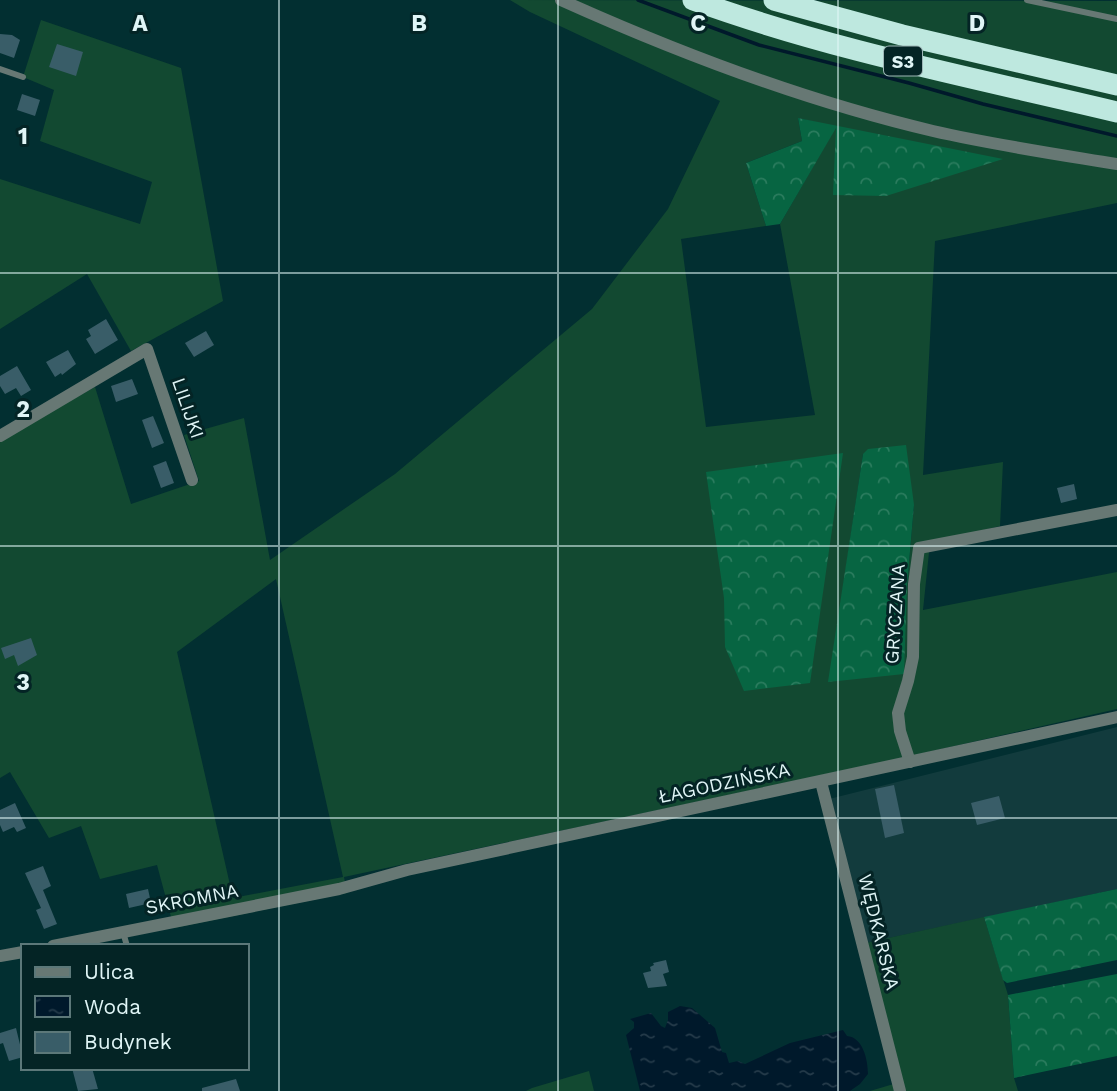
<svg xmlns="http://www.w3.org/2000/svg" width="1117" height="1091" font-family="'Work Sans',sans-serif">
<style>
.built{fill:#123b3d}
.grass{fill:#124931;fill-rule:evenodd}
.forest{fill:url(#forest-crowns)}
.water{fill:url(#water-ripples)}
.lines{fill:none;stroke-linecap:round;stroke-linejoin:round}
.stream{stroke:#00192b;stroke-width:3.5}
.building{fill:#395d68}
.lane{stroke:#677874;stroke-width:6}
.street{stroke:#677874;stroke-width:12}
.highway{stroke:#bee8df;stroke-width:21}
.grid{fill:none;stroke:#e0f5f6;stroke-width:2;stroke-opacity:0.55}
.labels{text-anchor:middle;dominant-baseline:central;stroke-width:6;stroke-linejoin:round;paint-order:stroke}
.shield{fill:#042425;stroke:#9eb6b7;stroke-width:2}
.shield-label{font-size:18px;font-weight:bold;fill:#e0f5f6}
.street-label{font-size:19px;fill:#e0f5f6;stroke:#042425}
.grid-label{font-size:23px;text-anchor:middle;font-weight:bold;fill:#e0f5f6;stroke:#042425;stroke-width:6;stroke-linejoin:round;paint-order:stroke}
</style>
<defs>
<pattern id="forest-crowns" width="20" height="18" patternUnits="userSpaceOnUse" patternTransform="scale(1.75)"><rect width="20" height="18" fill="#076542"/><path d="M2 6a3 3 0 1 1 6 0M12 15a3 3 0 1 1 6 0" fill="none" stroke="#2b7c5e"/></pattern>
<pattern id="water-ripples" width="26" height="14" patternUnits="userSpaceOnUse" patternTransform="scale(1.75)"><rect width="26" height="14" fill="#00192b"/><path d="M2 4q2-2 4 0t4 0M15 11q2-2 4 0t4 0" fill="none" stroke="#253b4a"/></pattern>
</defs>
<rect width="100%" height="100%" fill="#022f31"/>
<path class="built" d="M1117,727v162l-251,54 -37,-144z"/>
<g class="grass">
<path d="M510,0l607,1v202l-182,38 -12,234 80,-13 -3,64 -70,17 -7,67 194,-38v137l-215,49 -558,119 3,16 -173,35 -17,-63 -57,14 -19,-53 -32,12 -39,-66 -10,6v-338l95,-53 36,117 68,-23 -15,-46 60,-17 26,142 125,-86 197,-165 76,-100 52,-108 -190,-89zM798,118l38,9 -56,97 35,191 -109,12 -25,-188 85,-13 -20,-63 56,-22zM863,454l51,51 -7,81 -78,96zM276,579l67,298 -110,21 -56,-246z"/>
<path d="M41,20l140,48 42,233 -92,50 -44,-77 -87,55v-150l140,45 12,-42 -112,-41 14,-51 -31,-13z"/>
<path d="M984,917l24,78 6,83 4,13h-148l27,-8 -36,-139z"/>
<path d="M589,1071l5,20h-68l6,-3z"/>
</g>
<g class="forest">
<path d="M798,118l205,41 -117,37 -53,-1 3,-67 -56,96 -14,2 -20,-63 56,-22z"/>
<path d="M906,445l8,60 -7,81 -3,88 -76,8 35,-228 5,-5z"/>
<path d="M843,453l-33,230 -66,8 -19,-44 -1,-49 -18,-126z"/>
<path d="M1117,889v71l-110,23 -4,-3 -19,-63z"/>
<path d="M1117,974v82l-103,22 -6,-83z"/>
</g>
<path class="water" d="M680,1006l12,2 23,20 7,24 4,1 3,10 9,-2 7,3 45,-21 53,-13 4,6c16,1 21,24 21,38l-8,10 -10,7h-210l-14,-56 8,-7v-6l-4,-3 21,-6 10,13 4,2 3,-8v-8z"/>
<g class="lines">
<path class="stream" d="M638,0l121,45 150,38 74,21 134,32"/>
</g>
<g class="building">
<path d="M0,34l12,1 8,5 -6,18 -14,-5z"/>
<path d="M57,44l26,8 -7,24 -27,-9z"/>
<path d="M22,94l18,6 -5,16 -18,-6z"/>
<path d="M106,319l12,21 -23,14 -9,-15 5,-3 -3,-6z"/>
<path d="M206,331l8,14 -20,12 -9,-14z"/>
<path d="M68,350l8,14 -14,11 -1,-2 -6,4 -9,-15z"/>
<path d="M17,366l14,24 -10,6 -5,-8 -11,6 -5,-8v-10z"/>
<path d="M132,379l6,15 -22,8 -5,-16z"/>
<path d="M153,416l11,27 -12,5 -10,-28z"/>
<path d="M166,461l8,22 -13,5 -8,-22z"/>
<path d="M1074,484l3,15 -16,4 -4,-15z"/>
<path d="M31,638l6,17 -19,11 -4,-11 -9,4 -4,-11z"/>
<path d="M894,785l10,48 -19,5 -10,-49z"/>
<path d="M999,796l6,22 -28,7 -6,-22z"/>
<path d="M15,803l11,25 -9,4 -3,-5 -11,5 -3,-7v-15z"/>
<path d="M43,866l8,20 -8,4 14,34 -13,5 -8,-19 5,-2 -16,-35z"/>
<path d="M148,889l3,14 -22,5 -3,-14z"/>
<path d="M666,960l3,12 -6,2 4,12 -19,2 -5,-15 8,-2 -1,-4 4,-2 -1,-2z"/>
<path d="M16,1028l7,29 -14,4 -6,-18 -3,1v-11z"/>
<path d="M72,1068h20l6,21 -20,2z"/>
<path d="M236,1079l4,12h-38v-3z"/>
</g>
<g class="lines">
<g class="lane">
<path d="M1027,0l90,19"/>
<path d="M0,69l23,8"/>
<path d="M123,932l4,14"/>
</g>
<g class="street">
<path d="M561,0c120,54 244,101 372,131 61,14 123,23 184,33"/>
<path d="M0,436l147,-87 45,131"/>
<path d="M910,762l-10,-31 -2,-18 10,-32 5,-24 1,-73 5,-36 198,-38"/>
<path d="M821,782l79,309"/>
<path d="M53,946l286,-57 68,-19 710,-153"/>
<path d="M0,956l23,-4"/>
</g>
<g class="highway">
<path d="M693,0c137,50 282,78 424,112"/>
<path d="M774,0l128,35 215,50"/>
</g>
</g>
<path class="grid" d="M279,0v1091M558,0v1091M838,0v1091M0,273h1117M0,546h1117M0,818h1117"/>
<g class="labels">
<rect class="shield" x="884" y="46.5" width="38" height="29" rx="5"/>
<g class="shield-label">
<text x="903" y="61">S3</text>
</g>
<g class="street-label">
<text transform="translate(188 408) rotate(71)">LILIJKI</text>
<text transform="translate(895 614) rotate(-86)">GRYCZANA</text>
<text transform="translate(724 783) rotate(-12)">ŁAGODZIŃSKA</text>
<text transform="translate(192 899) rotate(-11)">SKROMNA</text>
<text transform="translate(879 932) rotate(76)">WĘDKARSKA</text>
</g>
</g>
<g class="grid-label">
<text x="140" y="31">A</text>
<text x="419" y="31">B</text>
<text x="698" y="31">C</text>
<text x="977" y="31">D</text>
<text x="23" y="144">1</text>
<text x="23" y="417">2</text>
<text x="23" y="690">3</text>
</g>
<rect x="21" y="944" width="228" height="126" fill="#042425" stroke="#5c7879" stroke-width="2"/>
<rect x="35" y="967" width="35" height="10" fill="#677874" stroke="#5c7879" stroke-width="2"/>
<text x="84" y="979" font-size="21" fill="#e0f5f6">Ulica</text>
<rect x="35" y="996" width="35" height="21" fill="url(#water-ripples)" stroke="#5c7879" stroke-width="2"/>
<text x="84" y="1014" font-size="21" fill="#e0f5f6">Woda</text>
<rect x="35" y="1032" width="35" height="21" fill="#395d68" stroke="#5c7879" stroke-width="2"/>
<text x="84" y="1049" font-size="21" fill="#e0f5f6">Budynek</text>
</svg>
